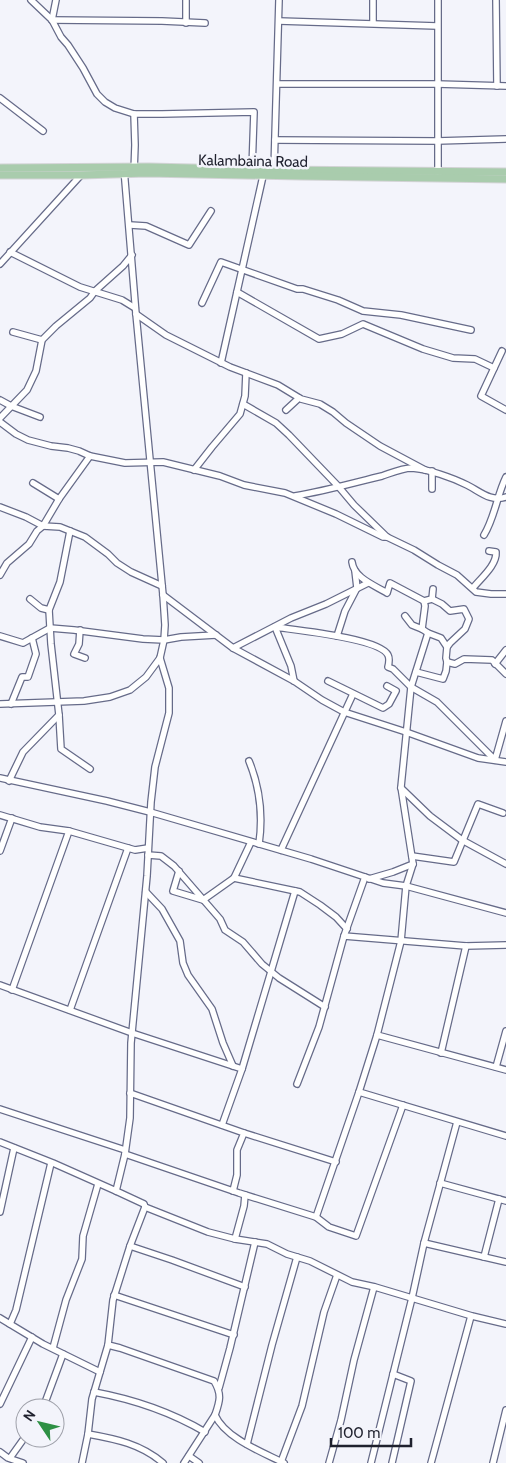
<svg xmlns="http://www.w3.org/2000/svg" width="506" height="1463" font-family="Cabin,sans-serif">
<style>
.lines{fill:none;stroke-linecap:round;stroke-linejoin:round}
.minor-casing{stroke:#666b89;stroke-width:8}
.major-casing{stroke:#d2d3d5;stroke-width:9}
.minor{stroke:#fff;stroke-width:5.5}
.major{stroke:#a9ccad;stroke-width:7}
.labels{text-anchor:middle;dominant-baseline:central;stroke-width:5;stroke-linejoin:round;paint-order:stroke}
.street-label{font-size:15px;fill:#1f212e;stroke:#f3f4fb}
</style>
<rect width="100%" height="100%" fill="#f3f4fb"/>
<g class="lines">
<defs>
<g id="minor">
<path d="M31,0l21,20 9,17 7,8 15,23 14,26 8,8 10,6 19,6h28l92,-2 -2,57"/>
<path d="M373,0v23"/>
<path d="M438,0v172"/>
<path d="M496,0l1,86"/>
<path d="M52,20l110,1 43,2"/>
<path d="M52,20l4,-20"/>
<path d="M279,21l158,5"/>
<path d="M186,23v-23"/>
<path d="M277,84h160l69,2"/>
<path d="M0,98l43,33"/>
<path d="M134,114l1,31 -1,27"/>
<path d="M275,140l162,1 69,-2"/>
<path d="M274,170l5,-170"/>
<path d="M130,225l16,1 43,19 22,-34"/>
<path d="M10,252l70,35 42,13 13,8"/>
<path d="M0,264l81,-89"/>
<path d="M237,292l82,47 23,-5 21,-10 60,25 30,9 22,1 19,9"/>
<path d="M202,303l19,-41 76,27h6l35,11 25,11 38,4 70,15"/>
<path d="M136,314l30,21 64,32 48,18 23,14 19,5 13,8 13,11 34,23 45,24"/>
<path d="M13,332l29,8"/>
<path d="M502,351l-21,45 25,14"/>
<path d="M221,363l42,-187"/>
<path d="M0,400l11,6 29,11"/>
<path d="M243,404l33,19 13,12 49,51 16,19 33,32 27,13 24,15 19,10 19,17 15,2h15"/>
<path d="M286,410l13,-12"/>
<path d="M0,418l27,-28 9,-19 6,-31 14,-14 34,-28 5,-7 28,-25 9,-11"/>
<path d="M0,422l16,12 12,6 23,6 17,2 11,3 11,5 35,7 38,-1 57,14 24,9 41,8 51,21 47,23h4"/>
<path d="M194,470l18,-23 28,-33 5,-18 1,-23"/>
<path d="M432,471v18"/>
<path d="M33,483l26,16"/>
<path d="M295,496c30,-5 58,-13 87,-20 9,-3 20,-8 30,-8 16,1 41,10 55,17 14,7 23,17 39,12"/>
<path d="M0,507l26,10 17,9 17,1 25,10 23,17 9,9 14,9 31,14"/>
<path d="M484,535c11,-18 13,-40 22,-58"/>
<path d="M352,562c2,16 22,23 35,31l3,-10 34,18 8,-2 10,5 8,7 14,-2 5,10 -4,10 -15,14 -3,4 -1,11 1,4 -1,9 -3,8 -27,-7"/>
<path d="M0,575l7,-12 22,-19 8,-13 6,-5 16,-27 31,-43"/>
<path d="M473,588c8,-10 24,-23 23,-36l-7,-1"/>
<path d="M163,595l70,53 61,33 28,19 22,12 62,20 72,26 28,4"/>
<path d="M30,599l11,9 8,2"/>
<path d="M432,599l1,-10"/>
<path d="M424,601l1,5 -3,23 6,4 13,5 6,9"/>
<path d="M405,616l7,9 10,4"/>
<path d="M275,627c20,3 105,11 113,28 2,4 1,8 0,12l5,2 18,18 26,15 58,58 11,-39"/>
<path d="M275,627l16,39 3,15"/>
<path d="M80,630l-1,14 -5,10 11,4"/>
<path d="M428,633l-17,54 -10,100 12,77 -7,22 -5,55 -24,94 129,35"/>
<path d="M0,636l23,7 27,-15 24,2 69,9 21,1 17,-3 35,-2"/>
<path d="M337,636l8,-25 12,-23 -2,-17"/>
<path d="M233,648l58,-30 35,-14 42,-21"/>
<path d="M160,658l9,30v25l-14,54 -4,35 -4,74 -16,167 -1,75 -5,36 -9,37 28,13 1,3 -15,39 -17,54 -5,45 12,3 94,33c8,13 6,20 1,34 10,23 47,37 69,48"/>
<path d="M447,662l8,2 9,-5 28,1 14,14"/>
<path d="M495,664l11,-14"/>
<path d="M328,681l55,27 6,-4 7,-13 -9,-5"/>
<path d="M0,704l84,-3 26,-4 20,-7 16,-13 14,-19 4,-18 1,-15 -2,-30 -27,-281 -12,-145"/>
<path d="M11,704l11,-27h6l8,-23 -4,-16"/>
<path d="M59,715l2,34 29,20"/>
<path d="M249,761c11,27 14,55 10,83"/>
<path d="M0,778l107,23 43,11 161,47 72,24 23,3 100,27"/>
<path d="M9,781l14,-29 36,-37 -8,-71 -2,-34 11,-28 10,-51"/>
<path d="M401,788l29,28 32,24 44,24"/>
<path d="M0,815l40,12 29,4 66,19 13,-2"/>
<path d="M281,850l72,-156"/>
<path d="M0,851l12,-33"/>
<path d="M148,855l13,1 13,10 46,53 5,11 18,12 19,22 17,14 46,29"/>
<path d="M412,856l42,6 24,-58 25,9"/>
<path d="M179,871l-6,20 30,9 31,-22 66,14 20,13 16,12 11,12"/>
<path d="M234,878l17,-36"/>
<path d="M369,879l24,-7 20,-8"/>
<path d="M146,892l16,17 18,32 3,22 5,12 24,34 11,34 10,23"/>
<path d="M344,936l122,10 40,-1"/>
<path d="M0,985l132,48 110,36"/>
<path d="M12,990l57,-159"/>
<path d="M70,1010l58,-162"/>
<path d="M441,1053l25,-107"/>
<path d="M496,1067l10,-36"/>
<path d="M297,1084l22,-57 25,-91 21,-59"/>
<path d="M359,1092l147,44"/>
<path d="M130,1093l114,40 -7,17v25l-4,16"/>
<path d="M0,1109l125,41"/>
<path d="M222,1125l20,-56 53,-178"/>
<path d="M244,1133l92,29"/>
<path d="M0,1142l53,21 63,28"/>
<path d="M125,1154l114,39 77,24 13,10 27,9 47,-131"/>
<path d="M440,1183l66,18"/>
<path d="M145,1207l63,25 27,7 32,5 20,10 23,7 42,21 23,5 97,29 34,8"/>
<path d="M0,1212l14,-64"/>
<path d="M316,1217l43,-125 18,-57"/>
<path d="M235,1239l9,-33 1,-11"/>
<path d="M424,1243l82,19"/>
<path d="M130,1246l42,14 73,27"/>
<path d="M484,1257l15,-58"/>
<path d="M114,1295l120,40"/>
<path d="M0,1318l43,26 57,28"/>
<path d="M10,1324l6,-14 35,-147"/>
<path d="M53,1348l13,-48 16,-41 1,-23 15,-52"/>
<path d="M219,1388l11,-40 25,-106"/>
<path d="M94,1392c38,7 77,20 111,40"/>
<path d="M0,1404l32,-67"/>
<path d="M43,1408l20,-54"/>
<path d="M88,1434c28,5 53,10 75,29"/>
<path d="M247,1444l25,-99 25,-88"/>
<path d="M0,1452l8,6 15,5"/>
<path d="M189,1456l10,7"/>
<path d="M10,1458l15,-21"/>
<path d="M281,1462l21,-56 22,-94 13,-37"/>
<path d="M82,1463l6,-29 4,-35 16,-54"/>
<path d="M184,1463l31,-48"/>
<path d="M329,1463l12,-43 13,-60 20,-73"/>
<path d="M371,1463l41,-165 12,-55 33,-121"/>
<path d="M392,1463l19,-82 -18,-7"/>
<path d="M431,1463l40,-147"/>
<path d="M493,1463l13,-53"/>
</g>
<g id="major">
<path d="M0,168l149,-1 125,3 232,2"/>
<path d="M0,175h81l66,-2 153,3 206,3"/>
</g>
</defs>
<use href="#minor" class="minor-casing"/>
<use href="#major" class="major-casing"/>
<use href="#minor" class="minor"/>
<use href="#major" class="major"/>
</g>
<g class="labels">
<g class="street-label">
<text transform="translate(253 161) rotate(1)">Kalambaina Road</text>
</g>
</g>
<g transform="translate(40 1423) rotate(305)"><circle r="24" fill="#f3f4fb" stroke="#9ea0a9"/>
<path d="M0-4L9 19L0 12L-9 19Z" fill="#2e9044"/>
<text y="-8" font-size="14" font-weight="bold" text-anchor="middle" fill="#1f212e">N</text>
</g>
<path d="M331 1438v8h80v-8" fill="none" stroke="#1f212e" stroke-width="2.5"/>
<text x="338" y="1438" font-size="15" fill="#1f212e" stroke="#f3f4fb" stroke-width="4" paint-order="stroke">100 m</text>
</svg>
